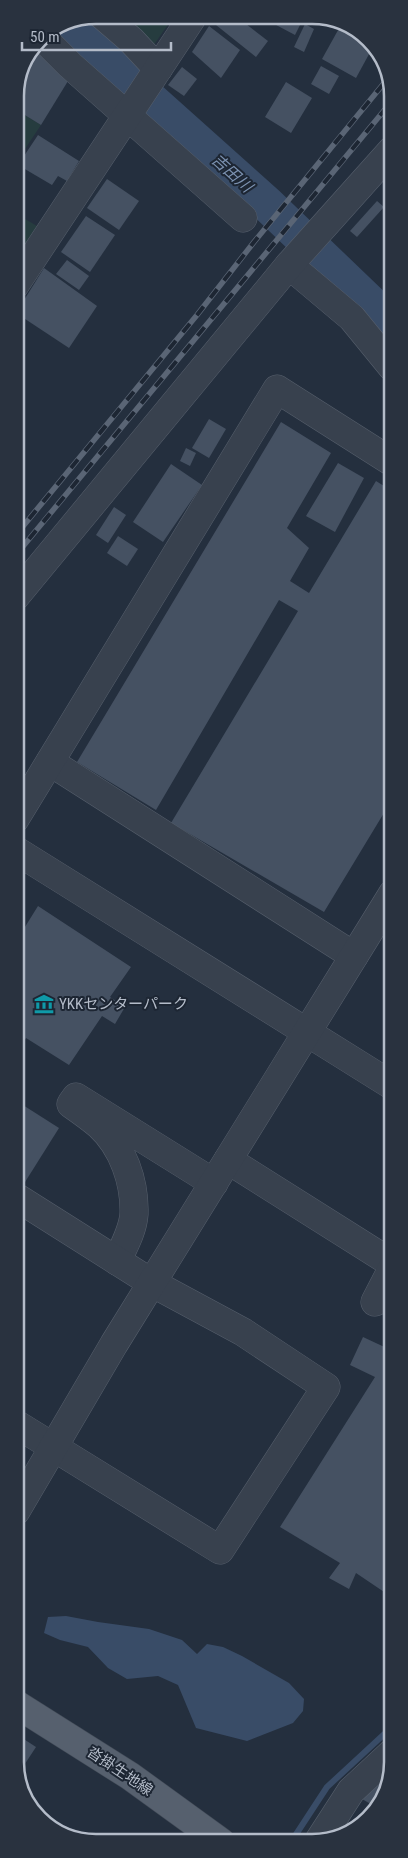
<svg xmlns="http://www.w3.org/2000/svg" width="408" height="1858" font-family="'Roboto Condensed','Noto Sans JP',sans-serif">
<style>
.green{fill:#263c3f}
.water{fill:#394c67}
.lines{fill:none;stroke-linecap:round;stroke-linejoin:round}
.stream{stroke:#394c67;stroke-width:6}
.river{stroke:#394c67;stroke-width:36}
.building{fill:#455162}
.minor-casing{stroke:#565f6c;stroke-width:29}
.major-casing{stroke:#414a57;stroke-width:29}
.minor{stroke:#38414e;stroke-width:28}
.major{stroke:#56606e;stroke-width:28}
.rail-casing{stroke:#5a6575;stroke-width:5.5}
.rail{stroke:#1d2633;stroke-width:4;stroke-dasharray:11;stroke-linecap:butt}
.labels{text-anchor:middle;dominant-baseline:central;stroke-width:4;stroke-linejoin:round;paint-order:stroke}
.poi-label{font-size:15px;fill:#b4bcc9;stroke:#1d2633;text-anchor:start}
.street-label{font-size:15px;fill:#b4bcc9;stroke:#1d2633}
.water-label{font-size:16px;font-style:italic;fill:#7c92b1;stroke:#1d2633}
.rim{fill:none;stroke:#b4bcc9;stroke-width:2.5}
</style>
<rect width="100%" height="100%" fill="#242f3e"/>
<g class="green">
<path d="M96,15l78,1 -37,53 -32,-26 -23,-22z"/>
<path d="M15,109l26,16 -26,39z"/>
<path d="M15,213l22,13 -22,34z"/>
</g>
<path class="water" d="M66,1616l32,6 51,7 33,11 15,14 10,-10 16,3 19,9 47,27 15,16 -1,12 -10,12 -46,18 -51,-13 -18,-43 -20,-9 -31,3 -19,-11 -20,-21 -28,-7 -16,-7 4,-16z"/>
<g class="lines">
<path class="stream" d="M291,1842l36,-55 66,-61"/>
<path class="river" d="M68,26l200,179 124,119"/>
</g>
<g class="building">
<path d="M214,16l23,1 31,24 -12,16 -45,-36z"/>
<path d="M261,17h43l-9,18z"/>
<path d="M342,23l31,19 1,3 -18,33 -34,-19z"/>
<path d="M305,24l9,5 -10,23 -10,-5z"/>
<path d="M209,26l31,24 -19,28 -29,-26z"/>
<path d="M34,49l34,32 -27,44 -26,-16v-18z"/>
<path d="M321,66l18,10 -10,18 -18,-10z"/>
<path d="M182,67l15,12 -13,17 -16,-11z"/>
<path d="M286,82l26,16 -21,35 -26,-16z"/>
<path d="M38,135l41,26 -12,20 -9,-5 -6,9 -34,-20z"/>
<path d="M107,179l32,22 -20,29 -32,-22z"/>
<path d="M377,201l7,6 -27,30 -7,-6z"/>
<path d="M86,216l29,19 -25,37 -29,-20z"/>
<path d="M67,260l22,16 -10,14 -23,-16z"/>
<path d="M44,268l53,38 -28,42 -53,-35z"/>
<path d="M209,419l17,10 -17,29 -17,-10z"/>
<path d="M281,422l50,31 -44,75 22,20 -19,33 19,12 67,-112 16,10 1,307 -69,114 -153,-89 127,-212 -19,-11 -123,210 -79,-48z"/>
<path d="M186,448l10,5 -6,13 -10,-5z"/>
<path d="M338,463l26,15 -29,54 -29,-16z"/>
<path d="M171,464l31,21 -39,57 -30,-20z"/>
<path d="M114,507l12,8 -18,28 -12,-8z"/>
<path d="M118,536l20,13 -11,17 -20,-13z"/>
<path d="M38,906l93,61 -21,30 15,10 -10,17 -13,-8 -33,49 -43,-27 -11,18v-113z"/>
<path d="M15,1100l44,28 -44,70z"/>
<path d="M363,1337l30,14v247l-37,-25 -7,16 -20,-11 11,-15 -60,-36 95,-150 -25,-12z"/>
<path d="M16,1734l20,13 -19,29 -1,-4z"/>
<path d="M393,1767l-17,40 -14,-8z"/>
</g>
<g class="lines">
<defs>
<g id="minor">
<path d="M102,15l29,25 27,29"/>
<path d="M42,37l28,28 173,153"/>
<path d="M289,265l63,53 40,49"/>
<path d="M15,285l178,-269"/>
<path d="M15,597l274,-332 103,-115"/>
<path d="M50,762l304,194"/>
<path d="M15,819l262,-430 115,73"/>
<path d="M15,850l378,236"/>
<path d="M228,1160l165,104"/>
<path d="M117,1261c7,-15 16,-31 17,-47 1,-32 -11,-67 -35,-89 -8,-7 -18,-14 -28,-21l5,-7 138,86"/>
<path d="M375,1302l18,-35"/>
<path d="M16,1424l204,126 106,-163 -83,-55 -91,-49 -136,-86"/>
<path d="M16,1511l98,-167 279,-451"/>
<path d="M318,1842l33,-51 42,-39"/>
</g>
<path id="major" d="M16,1704l114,72 91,66"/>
</defs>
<use href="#minor" class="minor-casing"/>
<use href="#major" class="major-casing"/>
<use href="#minor" class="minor"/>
<use href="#major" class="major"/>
<defs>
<g id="rail">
<path d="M15,536l182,-221 57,-73 135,-165"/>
<path d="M15,556l377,-455"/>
</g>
</defs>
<use href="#rail" class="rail-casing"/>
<use href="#rail" class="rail"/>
</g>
<defs>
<symbol id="museum-bare" viewBox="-9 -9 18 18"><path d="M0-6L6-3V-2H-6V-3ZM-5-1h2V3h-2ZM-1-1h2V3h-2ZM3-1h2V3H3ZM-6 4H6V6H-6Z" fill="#0f9aa8" stroke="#1d2633" stroke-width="2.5" paint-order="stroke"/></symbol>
</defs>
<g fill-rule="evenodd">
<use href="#museum-bare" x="30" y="990" width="28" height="28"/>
</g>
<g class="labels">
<g class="poi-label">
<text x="59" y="1004">YKKセンターパーク</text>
</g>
<g class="street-label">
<text transform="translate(120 1771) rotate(34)">沓掛生地線</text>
</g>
<g class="water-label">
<text transform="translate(232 173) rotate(42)">吉田川</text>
</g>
</g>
<path d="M0 0H408V1858H0ZM96 24H312A72 72 0 0 1 384 96V1762A72 72 0 0 1 312 1834H96A72 72 0 0 1 24 1762V96A72 72 0 0 1 96 24Z" fill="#29323f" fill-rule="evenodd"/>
<path class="rim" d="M96 24H312A72 72 0 0 1 384 96V1762A72 72 0 0 1 312 1834H96A72 72 0 0 1 24 1762V96A72 72 0 0 1 96 24Z"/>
<path d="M22 42v8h149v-8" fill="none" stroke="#b4bcc9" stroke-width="2.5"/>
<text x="30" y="42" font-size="15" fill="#b4bcc9" stroke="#1d2633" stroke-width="4" paint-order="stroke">50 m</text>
</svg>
